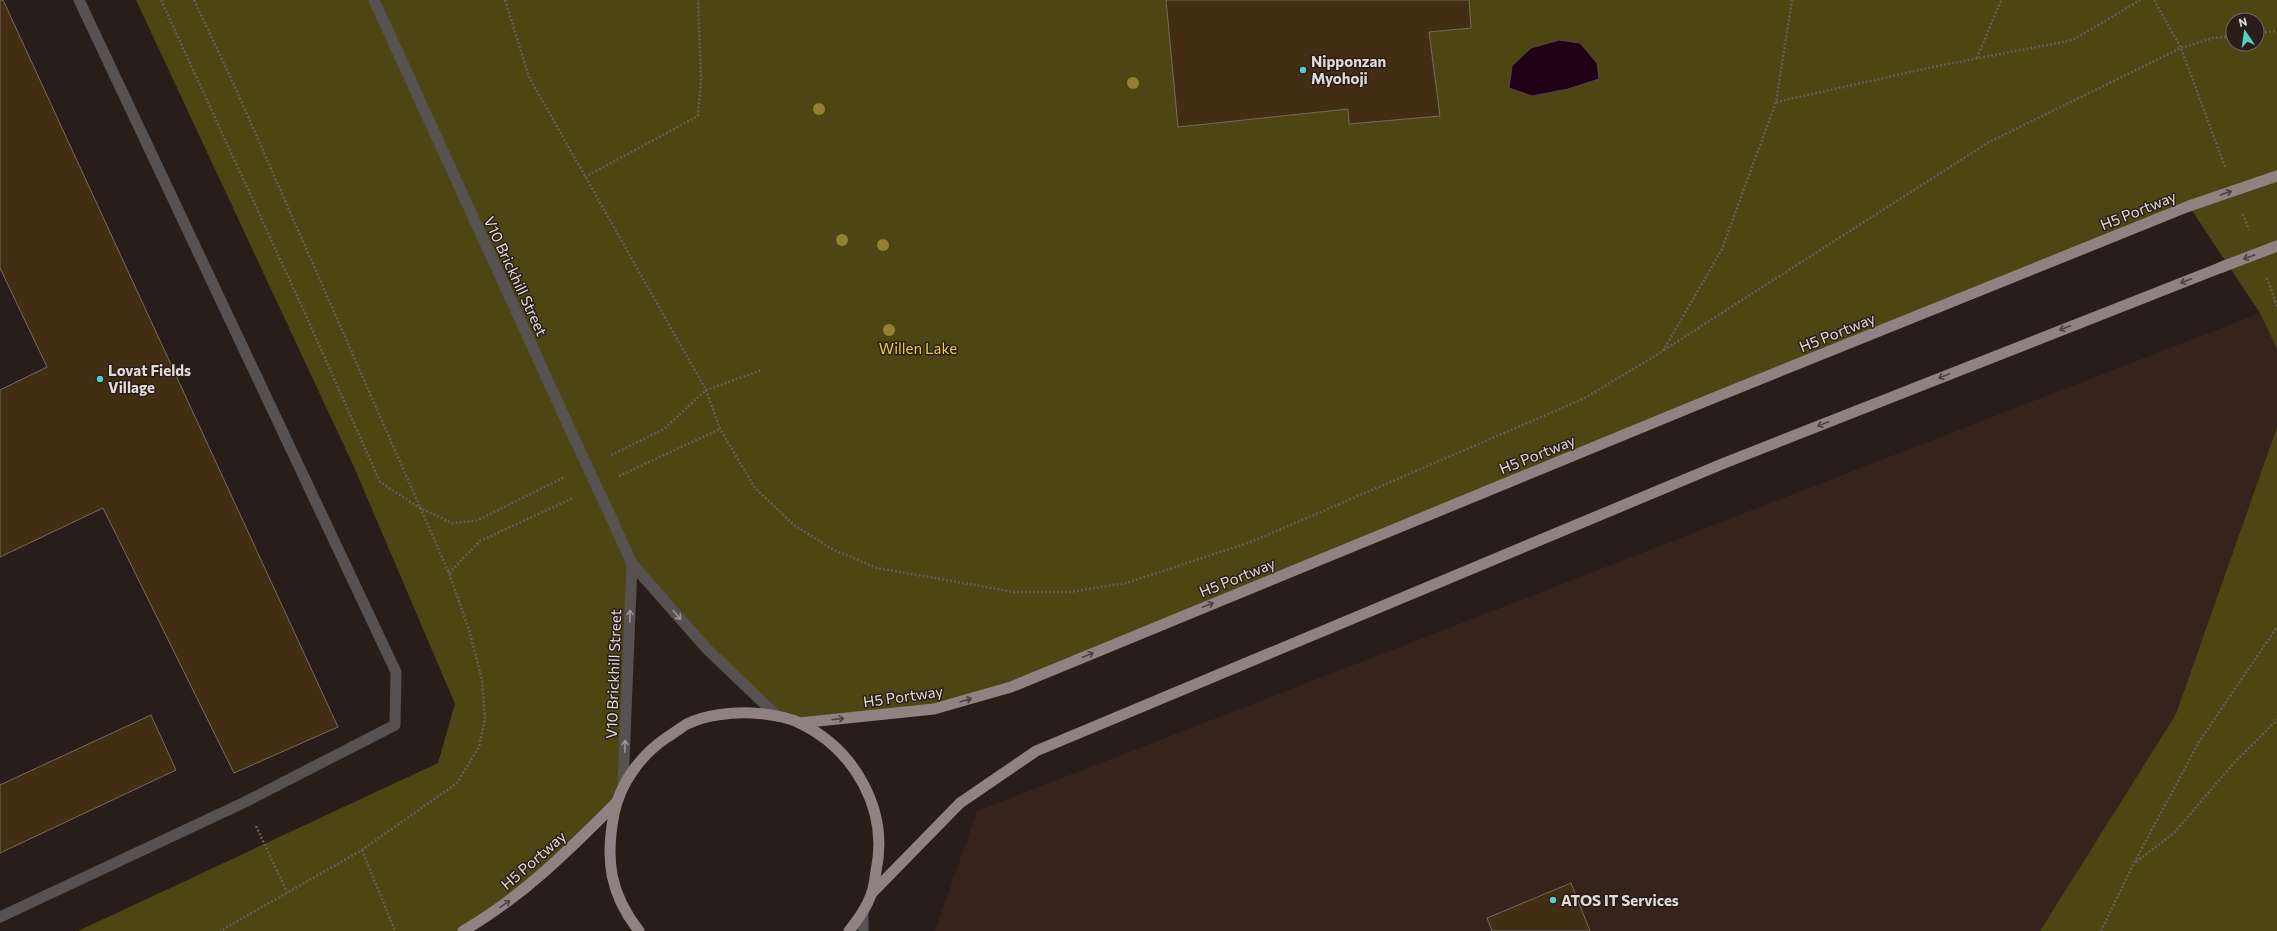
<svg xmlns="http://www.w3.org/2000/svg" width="2277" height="931" font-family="Commissioner,sans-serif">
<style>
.built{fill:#35231c}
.green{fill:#4e4612;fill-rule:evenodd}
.water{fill:#1f0014;stroke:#5a414e}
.building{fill:#432e14;stroke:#756b60}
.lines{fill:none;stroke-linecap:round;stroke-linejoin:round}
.path{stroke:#675d59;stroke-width:2.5;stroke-dasharray:2 2;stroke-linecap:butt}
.service{stroke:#585152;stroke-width:11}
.tertiary{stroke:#585152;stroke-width:11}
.primary{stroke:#908283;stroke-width:11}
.tertiary-bridge{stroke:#585152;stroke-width:11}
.primary-bridge{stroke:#908283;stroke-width:11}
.tree{fill:#928132}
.oneway{stroke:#4d403e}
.oneway2{stroke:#9d9694}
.poi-dot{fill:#56cec4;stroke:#291d19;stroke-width:1.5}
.labels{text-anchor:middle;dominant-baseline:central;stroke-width:3;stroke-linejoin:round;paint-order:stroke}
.poi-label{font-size:15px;font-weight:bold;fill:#e2dad6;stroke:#291d19;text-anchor:start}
.street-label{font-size:15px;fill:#e2dad6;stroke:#291d19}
.park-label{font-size:15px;fill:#e8d246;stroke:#291d19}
</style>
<rect width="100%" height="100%" fill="#291d19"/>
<path class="built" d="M2260,313l17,36v78l-101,287 -136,217h-1105l42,-120z"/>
<g class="green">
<path d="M136,0h2141v349l-17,-36 -71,-107 -1178,481 -77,22 -135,14 -23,-8 -143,-150 -10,220 -7,17 -35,36 -118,93h-385l360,-168 17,-59 -101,-237zM2233,20h24v24h-24z"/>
<path d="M2277,427v504h-237l136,-217z"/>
</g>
<path class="water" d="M1559,40l21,3 17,20 2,16 -31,10 -36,7 -23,-8 3,-22 19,-18z"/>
<g class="building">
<path d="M0,0h3l335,727 -104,46 -131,-265 -103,49v-167l47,-23 -47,-99z"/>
<path d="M1166,0h303l2,28 -42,4 11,84 -91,8 -1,-15 -170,18z"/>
<path d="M151,715l25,55 -176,83v-68z"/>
<path d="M1571,883l19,48h-98l-5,-13z"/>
</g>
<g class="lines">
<g class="path">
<path d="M161,0l147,320 72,162 40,26 32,15 24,-2 89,-44"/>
<path d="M194,0l41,87 214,486 20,57 13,50 3,39 -6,28 -22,36 -95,67 -142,81"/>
<path d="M505,0l24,77 177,313 14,39 35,59 39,37 38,24 45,19 137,24h56l56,-9 125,-41 332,-143 80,-48 59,-102 54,-147 16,-102"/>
<path d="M2154,0l27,48 44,119"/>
<path d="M2257,33l20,-2"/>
<path d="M1977,58l24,-58"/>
<path d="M1776,102l157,-35 140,-27 67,-40"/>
<path d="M585,177l113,-61 3,-36 -3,-80"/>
<path d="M2243,214l6,16"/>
<path d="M2267,278l10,28"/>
<path d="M1664,350l325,-208 192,-94 32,-10 20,-2"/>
<path d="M611,455l53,-26 42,-39 56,-20"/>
<path d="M619,476l101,-47"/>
<path d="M449,573l31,-32 93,-43"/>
<path d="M256,826l31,66"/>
<path d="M362,850l33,81"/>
<path d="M2136,862l38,-29 59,-69 44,-44"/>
<path d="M2101,931l33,-68 65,-121 78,-115"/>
</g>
<path class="service" d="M0,917l245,-115 150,-77 1,-53 -317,-672"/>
<g class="tertiary">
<path d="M374,0l200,438"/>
<path d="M610,515l22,49 75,85 69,66"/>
<path d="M623,785l9,-221"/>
<path d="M863,913v18"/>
</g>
<g class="primary">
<path d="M799,723l135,-14 77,-22 695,-286 483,-195"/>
<path d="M872,893l88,-90 76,-52 686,-287 500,-197"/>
<path d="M463,931c58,-33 106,-81 153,-128"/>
<path d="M639,931c-29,-37 -34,-71 -25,-117 6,-31 27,-59 52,-76 7,-4 14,-10 21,-14 18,-9 45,-12 65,-11 16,1 32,3 48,10 55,27 89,87 76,148 -1,8 -2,17 -5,24 -5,14 -13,24 -22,36"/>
</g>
<path class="tertiary-bridge" d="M574,438l36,77"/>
<g class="primary-bridge">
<path d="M2189,206l88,-30"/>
<path d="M2222,267l55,-21"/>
</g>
</g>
<g class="tree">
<circle cx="1133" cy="83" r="6"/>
<circle cx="819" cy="109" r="6"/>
<circle cx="842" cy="240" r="6"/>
<circle cx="883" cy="245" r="6"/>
<circle cx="889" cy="330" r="6"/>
</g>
<defs><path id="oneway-shaft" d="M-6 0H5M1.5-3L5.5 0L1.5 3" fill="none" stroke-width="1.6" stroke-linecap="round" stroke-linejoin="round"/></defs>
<g class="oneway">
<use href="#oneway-shaft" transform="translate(2226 193) rotate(-19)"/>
<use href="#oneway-shaft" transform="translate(2249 257) rotate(160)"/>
<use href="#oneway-shaft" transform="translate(2186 281) rotate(159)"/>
<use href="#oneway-shaft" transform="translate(2065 328) rotate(159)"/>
<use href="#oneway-shaft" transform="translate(1944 376) rotate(158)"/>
<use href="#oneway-shaft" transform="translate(1823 424) rotate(158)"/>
<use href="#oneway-shaft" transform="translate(1208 605) rotate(-22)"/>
<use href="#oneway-shaft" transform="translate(1088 655) rotate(-22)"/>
<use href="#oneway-shaft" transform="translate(966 700) rotate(-16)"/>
<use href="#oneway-shaft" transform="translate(838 719) rotate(-6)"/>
<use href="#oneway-shaft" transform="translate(505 904) rotate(-34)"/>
</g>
<g class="oneway2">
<use href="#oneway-shaft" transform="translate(677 615) rotate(49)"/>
<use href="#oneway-shaft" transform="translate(630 616) rotate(-88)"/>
<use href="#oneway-shaft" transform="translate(625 746) rotate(-88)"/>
</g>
<g class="poi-dot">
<circle cx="1303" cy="70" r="4"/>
<circle cx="100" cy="379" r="4"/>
<circle cx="1553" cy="900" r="4"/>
</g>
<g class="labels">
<g class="poi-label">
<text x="1311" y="61">Nipponzan<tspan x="1311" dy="17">Myohoji</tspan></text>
<text x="108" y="370">Lovat Fields<tspan x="108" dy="17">Village</tspan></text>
<text x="1561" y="900">ATOS IT Services</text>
</g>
<g class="street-label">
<text transform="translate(2138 210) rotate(-22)">H5 Portway</text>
<text transform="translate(516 276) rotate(65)">V10 Brickhill Street</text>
<text transform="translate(1837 332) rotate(-22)">H5 Portway</text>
<text transform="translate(1537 454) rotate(-22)">H5 Portway</text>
<text transform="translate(1237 577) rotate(-22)">H5 Portway</text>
<text transform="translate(613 674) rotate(-88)">V10 Brickhill Street</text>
<text transform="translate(903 696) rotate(-8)">H5 Portway</text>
<text transform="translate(533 860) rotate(-41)">H5 Portway</text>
</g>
<g class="park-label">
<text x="918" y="348">Willen Lake</text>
</g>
</g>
<g transform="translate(2245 32) rotate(347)"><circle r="19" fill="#291d19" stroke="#736965"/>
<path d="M0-3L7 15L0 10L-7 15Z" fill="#56cec4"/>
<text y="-6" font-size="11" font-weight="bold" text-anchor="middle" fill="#e2dad6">N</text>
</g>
</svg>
